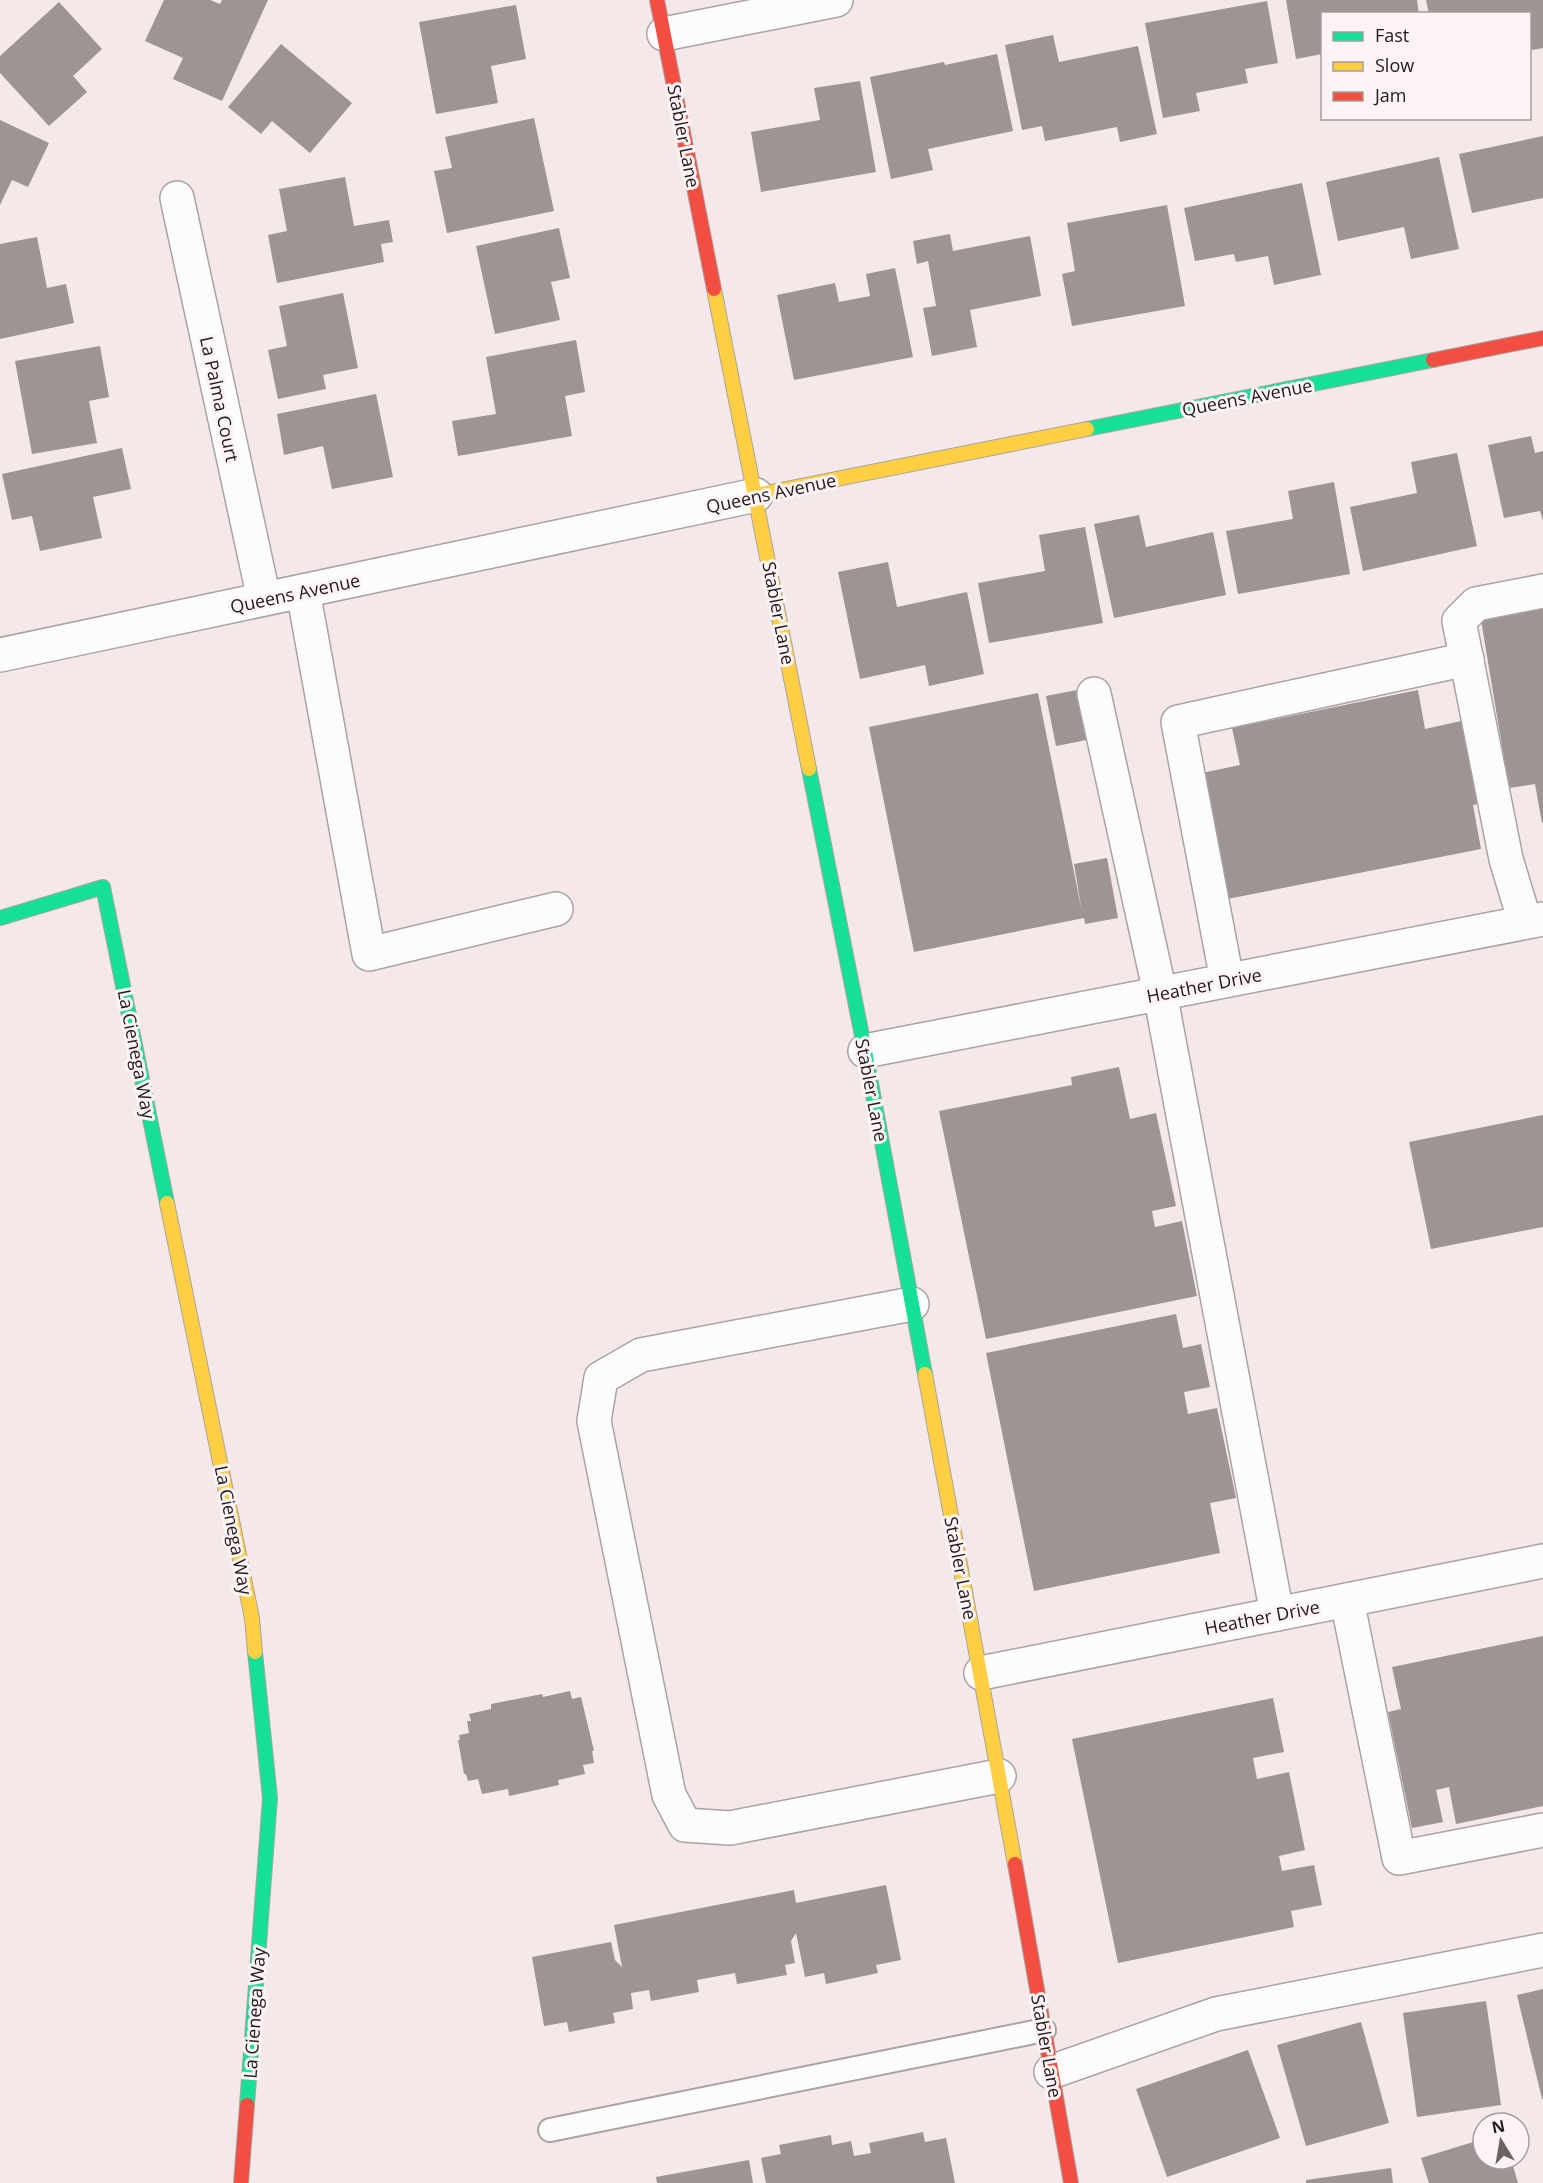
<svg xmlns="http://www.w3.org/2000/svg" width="1543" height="2183" font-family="'Open Sans',sans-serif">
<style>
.building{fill:#9d9494}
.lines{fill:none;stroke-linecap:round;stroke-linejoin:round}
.lane-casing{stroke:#aba3a3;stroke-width:26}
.street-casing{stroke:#aba3a3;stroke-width:36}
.fast-casing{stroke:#aba3a3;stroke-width:16}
.slow-casing{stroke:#aba3a3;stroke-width:16}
.jam-casing{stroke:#aba3a3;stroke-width:16}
.lane{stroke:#fdfcfc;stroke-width:22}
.street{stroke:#fdfcfc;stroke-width:33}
.fast{stroke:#16e098;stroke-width:14}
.slow{stroke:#ffcf43;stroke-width:14}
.jam{stroke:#f24e42;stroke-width:14}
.labels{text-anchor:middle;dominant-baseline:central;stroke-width:6;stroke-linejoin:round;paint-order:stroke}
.street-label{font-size:18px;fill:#211a1a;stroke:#fcf4f4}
</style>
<rect width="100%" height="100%" fill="#f4e8e8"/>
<g class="building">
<path d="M164,0h46l10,4 2,-4h46l-46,101 -49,-22 10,-21 -38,-17z"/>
<path d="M1286,0h131l2,14h-97v40l-26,5z"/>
<path d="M1426,0h117v48l-11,2 -2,-14v-22h-101z"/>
<path d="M1267,1l11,62 -33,6 3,14 -52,10 4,18 -37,7 -18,-95z"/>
<path d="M59,2l43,47 -29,27 14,16 -38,34 -49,-53v-17z"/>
<path d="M516,5l10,54 -35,7 7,37 -62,11 -17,-92z"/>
<path d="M1053,35l6,27 79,-16 19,88 -37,8 -3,-15 -72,14 -3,-15 -20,4 -17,-85z"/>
<path d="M281,44l71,59 -42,50 -38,-32 -11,13 -33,-27z"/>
<path d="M997,54l16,77 -85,18 5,21 -42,9 -21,-102 74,-15 1,3z"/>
<path d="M860,81l16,91 -115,20 -10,-60 69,-12 -6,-32z"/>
<path d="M534,118l20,93 -107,22 -13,-62 18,-3 -7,-31z"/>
<path d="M0,120l49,23 -21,44 -16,-7 -12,25z"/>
<path d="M1543,136v62l-71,15 -13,-59z"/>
<path d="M1439,157l20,92 -48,10 -7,-32 -66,14 -12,-59z"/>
<path d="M345,177l9,49 35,-6 4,22 -12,2 3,18 -107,21 -9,-48 19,-4 -8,-42z"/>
<path d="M1302,183l19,92 -47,10 -6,-29 -32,6 -2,-8 -39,7 -11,-53z"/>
<path d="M1167,205l18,101 -113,20 -10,-52 13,-3 -8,-48z"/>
<path d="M559,228l11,50 -19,4 9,38 -65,14 -19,-88z"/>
<path d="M950,234l3,17 77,-15 11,60 -71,14 7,37 -45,9 -9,-48 13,-2 -8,-45 -11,3 -4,-23z"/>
<path d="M37,237l10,51 19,-4 8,39 -74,16v-95z"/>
<path d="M895,268l18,89 -119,23 -17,-85 58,-12 4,19 31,-6 -4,-22z"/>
<path d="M343,293l15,75 -35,7 3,14 -48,10 -10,-49 19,-4 -8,-40z"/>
<path d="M576,340l9,52 -20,4 7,40 -114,20 -6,-35 44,-7 -10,-57z"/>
<path d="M100,346l9,51 -20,4 8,42 -65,11 -17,-93z"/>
<path d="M376,394l17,83 -61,12 -9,-43 -39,9 -7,-41z"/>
<path d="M1531,436l4,17 8,-2v70l-3,-10 -36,7 -16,-73z"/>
<path d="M122,448l9,41 -38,8 9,41 -62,13 -8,-35 -20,4 -10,-46z"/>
<path d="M1457,453l20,93 -114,25 -13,-64 67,-14 -6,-31z"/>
<path d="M1334,482l16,92 -112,20 -12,-63 67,-12 -5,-28z"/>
<path d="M1139,515l7,32 67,-15 13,63 -112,23 -20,-94z"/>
<path d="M1085,527l18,96 -114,20 -11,-60 67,-12 -6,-36z"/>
<path d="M888,562l9,45 70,-15 17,82 -55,12 -4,-21 -65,14 -22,-107z"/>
<path d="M1543,603v219l-1,1 -7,-39 -26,4 -29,-174z"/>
<path d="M1082,689l10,50 -36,7 -10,-50z"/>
<path d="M1418,690l7,39 45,-10 16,83 -13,3 8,44 -259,51 -25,-126 43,-9 -8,-37z"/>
<path d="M1038,693l44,219 -8,-48 33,-6 11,60 -33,6 -1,-6 -170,34 -45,-225z"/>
<path d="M1119,1067l11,52 26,-6 20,93 -24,5 3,16 27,-6 15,75 -211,43 -47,-228 133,-26 -1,-8z"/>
<path d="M1543,1115v112l-112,22 -22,-107z"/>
<path d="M1176,1314l7,34 18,-4 9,43 -26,5 4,22 29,-6 19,90 -26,5 10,50 -186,38 -48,-238z"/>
<path d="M1543,1636v170l-87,18 -7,-37 -13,3 7,32 -31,6 -24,-116 13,-3 -9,-42z"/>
<path d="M570,1691l2,8 9,-2 13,54h-2l2,12 -11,2 2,9 -27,6 1,5 -50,11 -1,-7 -26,5 -4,-15 -10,2 -2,-7h-2l-6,-34h2l-1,-5 10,-2 -2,-12h4l-2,-7 22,-5v-5l51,-10 1,3z"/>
<path d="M1273,1698l11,54 -31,6 4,21 32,-7 16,78 -26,6 3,15 32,-6 8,40 -31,6 3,16 -176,36 -46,-224z"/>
<path d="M886,1885l15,75 -25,5 2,8 -52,11 -2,-11 -19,4 -9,-44 -5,8 4,22 -10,2 2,10 -50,9 -2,-11 -38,7 2,12 -48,9 -2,-11 -18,3 2,16 -20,4 2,10 -46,9 -2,-10 -23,4 -12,-69 79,-15 4,18 7,7 -8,-42 180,-35 2,13z"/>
<path d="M1543,1989v110h-1l-25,-104z"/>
<path d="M1486,2001l15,104 -84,12 -14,-104z"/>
<path d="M1361,2022l28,101 -83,23 -29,-101z"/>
<path d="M1248,2050l32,88 -113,39 -31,-88z"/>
<path d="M923,2132l2,10 21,-4 9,45h-189l-5,-25 20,-4 -2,-9 52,-10 1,10 19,-4 3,15 17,-3 -2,-10z"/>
<path d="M1483,2139v20h28l7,24h-89l-8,-25z"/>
<path d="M749,2160l4,23h-96l-1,-6z"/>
<path d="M1391,2168l2,15h-87v-3z"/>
</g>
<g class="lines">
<defs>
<path id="lane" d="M550,2130l494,-100"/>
<g id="street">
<path d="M664,34l172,-34"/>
<path d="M177,198l87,401"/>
<path d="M303,591l66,363 187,-45"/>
<path d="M0,655l756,-160"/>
<path d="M1094,694l66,299 117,621"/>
<path d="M1525,922l-19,-63 -47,-238 17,-17 67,-13"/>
<path d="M1227,980l-49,-258 289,-63"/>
<path d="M865,1051l678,-132"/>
<path d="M912,1304l-271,51 -40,23 -7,43 75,374 16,30 45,3 269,-52"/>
<path d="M1347,1600l52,258 144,-28"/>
<path d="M981,1673l562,-112"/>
<path d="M1051,2072l165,-58 327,-64"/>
</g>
<g id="fast">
<path d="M1087,429l346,-69"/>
<path d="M809,769l56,282 60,323"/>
<path d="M0,918l103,-31 64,316"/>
<path d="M247,2105l23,-307 -15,-146"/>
</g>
<g id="slow">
<path d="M714,289l95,480"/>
<path d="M756,495l331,-66"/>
<path d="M167,1203l85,415 3,34"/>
<path d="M925,1374l90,490"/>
</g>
<g id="jam">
<path d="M657,0l57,289"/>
<path d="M1433,360l110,-22"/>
<path d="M1015,1864l56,319"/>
<path d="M241,2183l6,-78"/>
</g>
</defs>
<use href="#lane" class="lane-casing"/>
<use href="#street" class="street-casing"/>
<use href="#fast" class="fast-casing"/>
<use href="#slow" class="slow-casing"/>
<use href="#jam" class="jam-casing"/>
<use href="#lane" class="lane"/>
<use href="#street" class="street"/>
<use href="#fast" class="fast"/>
<use href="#slow" class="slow"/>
<use href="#jam" class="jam"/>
</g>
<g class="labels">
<g class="street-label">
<text transform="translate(684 136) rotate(79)">Stabler Lane</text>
<text transform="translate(1247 397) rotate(-11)">Queens Avenue</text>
<text transform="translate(220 399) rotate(78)">La Palma Court</text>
<text transform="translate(771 493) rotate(-12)">Queens Avenue</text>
<text transform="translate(295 593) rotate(-12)">Queens Avenue</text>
<text transform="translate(779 613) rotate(79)">Stabler Lane</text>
<text transform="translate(1204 985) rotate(-11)">Heather Drive</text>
<text transform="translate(137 1054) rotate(79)">La Cienega Way</text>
<text transform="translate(872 1090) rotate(79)">Stabler Lane</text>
<text transform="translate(234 1530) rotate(79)">La Cienega Way</text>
<text transform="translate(961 1568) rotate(79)">Stabler Lane</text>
<text transform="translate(1262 1617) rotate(-11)">Heather Drive</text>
<text transform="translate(254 2013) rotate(-86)">La Cienega Way</text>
<text transform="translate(1047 2046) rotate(80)">Stabler Lane</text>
</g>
</g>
<rect x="1321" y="12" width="210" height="108" fill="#fcf4f4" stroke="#a49d9d" stroke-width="1.5"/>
<rect x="1333" y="32" width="30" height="9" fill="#16e098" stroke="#a49d9d" stroke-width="1.5"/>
<text x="1375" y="42" font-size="18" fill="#211a1a">Fast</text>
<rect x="1333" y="62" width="30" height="9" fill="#ffcf43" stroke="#a49d9d" stroke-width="1.5"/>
<text x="1375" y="72" font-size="18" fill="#211a1a">Slow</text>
<rect x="1333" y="92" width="30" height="9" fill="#f24e42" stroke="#a49d9d" stroke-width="1.5"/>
<text x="1375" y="102" font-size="18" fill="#211a1a">Jam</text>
<g transform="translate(1501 2141) rotate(349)"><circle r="28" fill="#fcf4f4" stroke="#a49d9d" stroke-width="1.5"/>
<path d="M0-4.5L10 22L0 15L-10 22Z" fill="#6b6262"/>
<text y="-9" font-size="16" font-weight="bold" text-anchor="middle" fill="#211a1a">N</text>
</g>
</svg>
